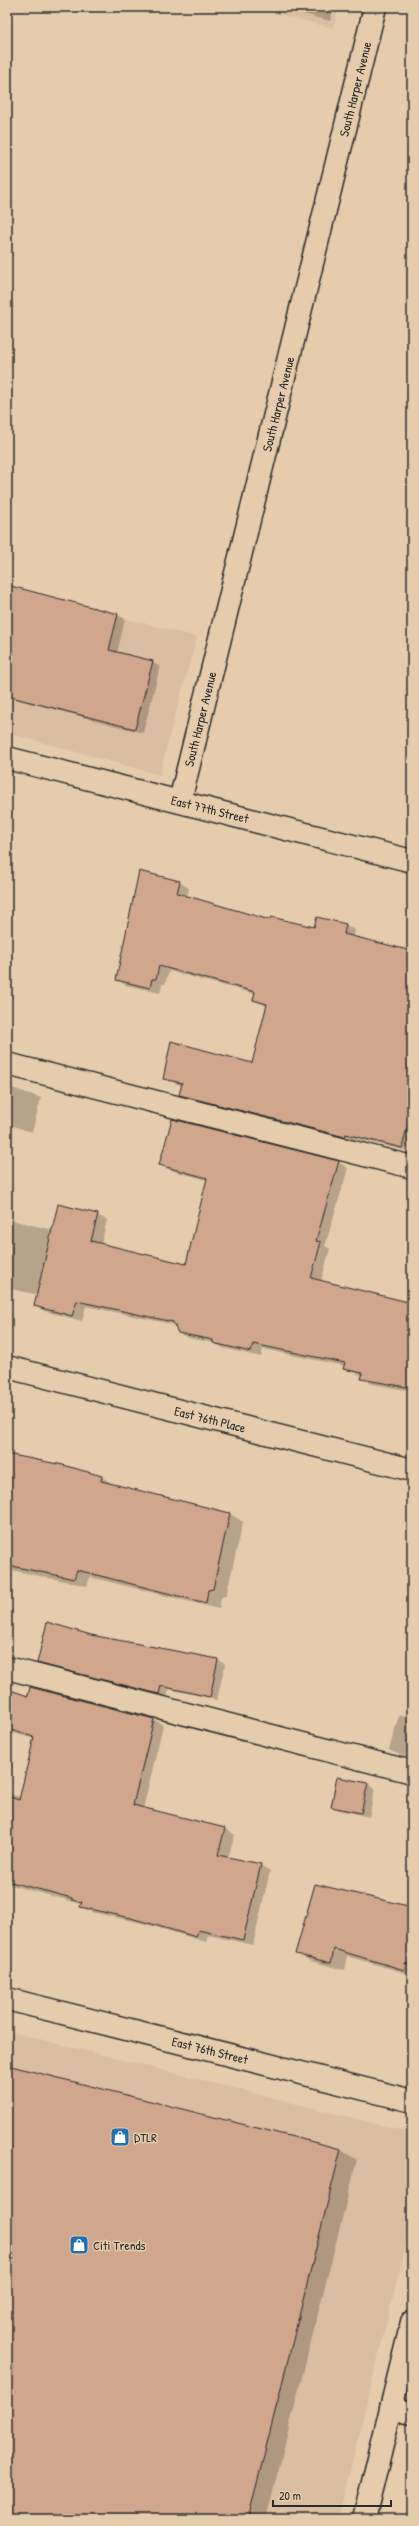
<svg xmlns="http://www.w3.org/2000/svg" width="419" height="2526" font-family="'Patrick Hand',sans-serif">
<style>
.built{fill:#dabea1}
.shadow{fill:#0003}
.building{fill:#d0a68d;stroke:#2b2b2b}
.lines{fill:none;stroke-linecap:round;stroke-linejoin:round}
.minor-casing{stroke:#2b2b2b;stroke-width:25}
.minor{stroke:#e4ccac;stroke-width:22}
.labels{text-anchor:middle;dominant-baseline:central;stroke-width:3;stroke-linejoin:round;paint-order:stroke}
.street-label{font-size:13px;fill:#2b2b2b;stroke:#e4ccac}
.poi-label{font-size:13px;fill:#2b2b2b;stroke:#e4ccac;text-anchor:start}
</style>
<rect width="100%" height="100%" fill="#e4ccac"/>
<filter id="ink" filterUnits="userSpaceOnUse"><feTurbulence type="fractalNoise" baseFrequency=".025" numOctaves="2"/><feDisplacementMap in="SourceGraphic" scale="8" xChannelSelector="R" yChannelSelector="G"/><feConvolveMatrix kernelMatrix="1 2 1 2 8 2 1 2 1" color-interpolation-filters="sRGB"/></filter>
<g filter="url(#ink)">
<g class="built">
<path d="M249,7h90l-6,21z"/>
<path d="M7,588l190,49 -30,107 -7,31 -149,-41 -4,16z"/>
<path d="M7,2031l405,102v87l-74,299h-331z"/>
</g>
<g class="shadow">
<path d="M276,7h58l-4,14z"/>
<path d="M7,586l111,29 7,4 -8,34 35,9 8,5 -17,66 -136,-36z"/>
<path d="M179,882l10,6 -2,9 84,24 44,8 31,-4 9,5 -1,7 58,34v181l-56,-13 -1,3 -165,-42 -10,-6 3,-8 -19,-7 88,-15 16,-57 -14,-7 1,-6 -86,-23 -4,13h-3l-2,9 -34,-8 -9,-5z"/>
<path d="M7,1086l34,12 -9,34 -25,-8z"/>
<path d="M338,1162l10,6 -23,78 5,3 -9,32 91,24v86l-40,-7 -9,-6v-2l-19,-8 1,-2 -82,-17 -2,8 -38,-9 -9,-5 -25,-5 -10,-6 -3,-7 -90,-19 -4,15 -38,-10 -9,-5 3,-11 -31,-7v-69l46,11 44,-15 10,5 -6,24 86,21 20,-85 -37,-10 -9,-6z"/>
<path d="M7,1455l95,22 12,8 116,29 13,8 -17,74 -5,1 -2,12 -129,-32 -3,9 -80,-17z"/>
<path d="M91,1636l127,24 7,4 -8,36 -48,-11 -2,9 -122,-31 -7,-5z"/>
<path d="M7,1690l21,7 125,22 10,6 -20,84 82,20 10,6 -7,23 32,7 10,6 -17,74 -45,-10 -2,7 -64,-19 -51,-11 -10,-6 1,-2 -75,-20v-91l13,4 15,-58 -28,-8z"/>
<path d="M399,1715l13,4v41l-23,-10z"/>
<path d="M368,1784l7,5 -6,28 -30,-7 -7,-4z"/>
<path d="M412,1908v67l-65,-19 -3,14 -34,-9 -13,-8z"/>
<path d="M7,2066l334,84 16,10 -91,359h-259z"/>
</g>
<g class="building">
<path d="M7,585l111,29 -9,36 44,11 -18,68 -128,-33z"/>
<path d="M139,871l41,10 -3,12 93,27 1,-3 43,10 3,-10 29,7 -2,10 68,17v157l-10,40 -56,-14 -1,3 -166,-42 3,-12 -19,-4 8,-38 81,22 15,-59 -14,-4 2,-8 -96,-26 -3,13h-4l-2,9 -34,-8z"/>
<path d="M172,1119l167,42 -23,80 5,1 -10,36 101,25v85l-51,-9 2,-6 -20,-4 2,-6 -92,-19 -2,8 -38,-9v-3l-35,-7 -5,-11 -96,-21 -5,15 -38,-10 24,-102 40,10 -7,27 95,23 21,-86 -48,-13z"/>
<path d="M7,1454l56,11 39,11 -1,5 129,32 -17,76 -5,1 -2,13 -129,-33 -3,9 -67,-14z"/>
<path d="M47,1622l44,13 127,24 -8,38 -49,-11 -2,8 -122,-31z"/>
<path d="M30,1687l124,32 -21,86 92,23 -7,27 43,9 -18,76 -45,-10 -2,7 -65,-19 -51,-11 2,-5 -10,-2v-2l-65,-17v-85l12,4 15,-63 -27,-8v-40l21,7z"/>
<path d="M337,1777l31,6 -7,30 -30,-6z"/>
<path d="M315,1884l97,23v58l-7,-2 -1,7 -70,-21 -3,14 -36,-9z"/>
<path d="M7,2065l334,84 -93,370h-241z"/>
</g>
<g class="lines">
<defs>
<g id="minor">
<path d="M7,758l405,103"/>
<path d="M180,801l195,-794"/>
<path d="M7,1064l405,103"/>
<path d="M7,1367l405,103"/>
<path d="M7,1668l405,104"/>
<path d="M7,1999l405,102"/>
<path d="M391,2408l21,5"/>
<path d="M364,2519l48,-197"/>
</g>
</defs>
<use href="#minor" class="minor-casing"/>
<use href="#minor" class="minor"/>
</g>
</g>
<defs>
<symbol id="shop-square" viewBox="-11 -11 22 22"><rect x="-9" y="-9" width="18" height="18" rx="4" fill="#1f6fb2" stroke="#e4ccac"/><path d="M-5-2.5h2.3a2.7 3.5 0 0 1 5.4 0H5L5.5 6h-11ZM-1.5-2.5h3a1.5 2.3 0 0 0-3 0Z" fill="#fff"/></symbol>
</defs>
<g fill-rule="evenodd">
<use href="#shop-square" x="109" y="2126" width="22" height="22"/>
<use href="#shop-square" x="68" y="2234" width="22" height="22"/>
</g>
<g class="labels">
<g class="street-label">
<text transform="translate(355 89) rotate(-76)">South Harper Avenue</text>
<text transform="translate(278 404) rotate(-76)">South Harper Avenue</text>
<text transform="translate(200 719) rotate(-76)">South Harper Avenue</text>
<text transform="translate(210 809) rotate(14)">East 77th Street</text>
<text transform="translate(210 1419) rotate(14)">East 76th Place</text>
<text transform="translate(210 2050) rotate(14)">East 76th Street</text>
</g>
<g class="poi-label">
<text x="134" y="2137">DTLR</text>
<text x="93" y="2245">Citi Trends</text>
</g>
</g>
<rect width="419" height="2526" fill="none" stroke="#e4ccac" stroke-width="24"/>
<rect x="12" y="12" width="395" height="2502" fill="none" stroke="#2b2b2b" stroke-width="1.5" filter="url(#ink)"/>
<path d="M273 2500v6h118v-6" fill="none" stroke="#2b2b2b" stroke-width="2"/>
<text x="279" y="2500" font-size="12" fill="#2b2b2b" stroke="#e4ccac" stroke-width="3" paint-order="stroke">20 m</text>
</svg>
